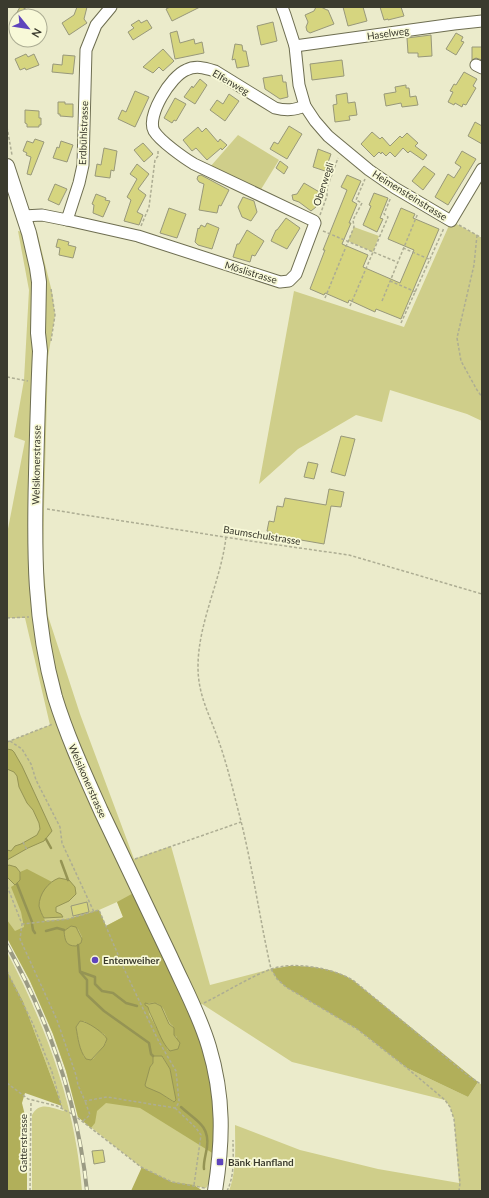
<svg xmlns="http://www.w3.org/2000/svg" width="489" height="1198" font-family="Lato,sans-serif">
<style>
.green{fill:#cfce8a;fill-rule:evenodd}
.forest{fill:#b1af5a;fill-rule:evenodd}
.water{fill:#bcba65;stroke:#959454}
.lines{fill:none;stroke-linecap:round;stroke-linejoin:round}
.stream{stroke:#959454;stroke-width:2.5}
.building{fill:#d6d57f;stroke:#98987a}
.minor-casing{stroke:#6e6e51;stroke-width:13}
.major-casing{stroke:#6e6e51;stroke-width:16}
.path{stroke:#adad93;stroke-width:1.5;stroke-dasharray:3 2;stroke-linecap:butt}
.minor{stroke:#fff;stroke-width:11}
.major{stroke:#fff;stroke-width:14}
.rail-casing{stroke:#9b9b84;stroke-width:4}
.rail{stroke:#f8f9d8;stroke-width:2.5;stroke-dasharray:8;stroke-linecap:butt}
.poi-dot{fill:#5e44bc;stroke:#f8f9d8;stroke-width:1.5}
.labels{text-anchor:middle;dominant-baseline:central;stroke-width:3.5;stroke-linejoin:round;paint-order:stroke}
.street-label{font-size:10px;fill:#3b3b2e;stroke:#f8f9d8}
.poi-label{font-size:10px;font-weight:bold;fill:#3b3b2e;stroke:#f8f9d8;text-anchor:start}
</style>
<rect width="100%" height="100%" fill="#ebebcb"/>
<g class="green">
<path d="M238,135l41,25 -19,31 -50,-24z"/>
<path d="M451,221l31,17v183l-15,-7 -77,-24 -8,32 -26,-7 -58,34 -39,35 35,-193 110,36z"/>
<path d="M354,227l25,9 -6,16 -25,-11z"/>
<path d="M18,231l11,2 8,-1 15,60 3,23 -7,42 -4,151 -1,52 5,56 32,98 54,145 37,-13 39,139 61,-16 6,10 80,50 50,39 61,29 10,-15 4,3v106h-253c8,-21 6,-44 6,-66l65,25 78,19 81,14 -5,-64 -4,-12 -5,-7 -153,-38 -90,-58 -8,4 22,115 -6,58 -4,7 -34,-6 -31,-15 -63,-50 -12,-46 -13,-37 -23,-53 -23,-43v-196l43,-17 -25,-107h-18v-84l18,-93 -11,-4 10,-57 5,-90zM117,902l6,15 -17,9 -7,-16z"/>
<path d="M7,952c39,74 69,155 75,239h-50v-76c8,-15 21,-6 32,-4l-41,-110 -16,-30z"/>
</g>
<g class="forest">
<path d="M27,869l25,13c-6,6 -15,17 -12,27 1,4 4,8 5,12l23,-2 31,-9 7,16 17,-9 -6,-15 22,-12 55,118 13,53 7,40v53l-74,-46 -34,-5 -9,8 -2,12 -4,5 -13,-11 -12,-46 -13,-37 -23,-53 -23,-43v-18l8,11 9,-4 -3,-15 -10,-25c7,-4 10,-6 9,-15zM71,926l7,3 4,8v4l-4,4 -14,-14zM145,1003c3,1 7,-1 10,0 12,2 10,18 18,23l1,9 3,2 -9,13 -19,-36 -1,-7zM80,1021h4l21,14 1,8 -13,16 -9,-2 -5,-13 -3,-17zM154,1056l9,1 7,12 5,31 -2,2 -14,-10 -9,-25 3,-4v-6z"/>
<path d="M289,966c23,0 46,2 65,15l124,101 -10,15 -61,-29 -50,-39 -71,-42 -9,-8 -6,-10z"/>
<path d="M7,971l16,30 39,105 -37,-13 -3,10 5,21v67h-20z"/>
<path d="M141,1167l31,15 22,3 9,6h-72l10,-22z"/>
</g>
<g class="water">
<path d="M7,749l5,1 2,2 8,14 30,65 -8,10 -16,7 -21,12v-10l4,1 4,-5 6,-2 16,-9 3,-6 -1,-6 -6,-13 -6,-7 -8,-16 -2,-11 -3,-4 -7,-3z"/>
<path d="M9,865l7,2 4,5v8l-5,5 -8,-8v-11z"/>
<path d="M59,878l10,2 6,7 1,7 -7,7 -13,6v5l5,2 2,3 -19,1c-2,-3 -4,-8 -5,-12 0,-12 9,-24 20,-28z"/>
<path d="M71,926l5,1 6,12 -1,4 -5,3c-10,0 -11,-5 -12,-15z"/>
<path d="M145,1003l4,1 6,-1 6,3 8,18 5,4v7l6,8 -2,6 -8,2c-8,-8 -11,-19 -16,-29 -2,-6 -5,-9 -6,-15l-3,-2z"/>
<path d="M80,1021c7,0 24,12 27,18l-3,7 -13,14 -5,-1c-7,-9 -8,-21 -10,-32z"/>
<path d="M154,1056h8l8,13 6,31 -2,2 -14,-9 -14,-6 -1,-2 5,-18 3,-4v-6z"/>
</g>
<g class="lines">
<g class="stream">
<path d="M46,839l5,9"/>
<path d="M61,861l7,19"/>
<path d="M17,884l15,38"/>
<path d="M32,924l1,6 2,3"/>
<path d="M46,931l11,-3 7,2"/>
<path d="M78,945l2,27 7,8v15l17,16 45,32 2,11 2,2"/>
<path d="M81,972l14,5v7l7,7 11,2 13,10 11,3"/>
<path d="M181,1107c14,13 29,18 26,40 -1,7 -4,16 -3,22"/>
</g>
</g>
<g class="building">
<path d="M20,7h2l16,9h-23z"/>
<path d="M77,7h10l-3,12 3,4 -18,12 -7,-12 12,-8z"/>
<path d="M170,7h30l-28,14 -6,-12z"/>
<path d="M316,7h5l6,3h1l6,14 -24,9 -3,-2 -1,-4 2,-5 -3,-7 9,-4z"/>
<path d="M343,7h20l4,14 -19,5z"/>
<path d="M380,7h21l3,9 -16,4v-1l-4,1z"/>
<path d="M139,20l2,3 6,-3 5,8 -19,12 -5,-8 6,-4 -3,-3z"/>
<path d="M273,22l4,19 -16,4 -4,-19z"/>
<path d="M177,31l3,12 14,-4 1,5 7,-2 2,11 -29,6 -5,-26z"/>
<path d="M456,33l7,4 -2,4 3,1 -8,13 -10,-6z"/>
<path d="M431,35l1,21 -14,1v-4h-10l-1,-15z"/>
<path d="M235,44l7,1 1,6h3l3,15 -12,2 -2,-9 -3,1z"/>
<path d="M472,47h10v13l-6,-2 -4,2z"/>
<path d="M163,49l11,12 -11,10 -4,-4 -6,6 -10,-6z"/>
<path d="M26,54l2,3 6,-3 5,11 -13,5 -1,-2 -5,2 -5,-11z"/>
<path d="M63,55l12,1 -2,18 -21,-2 1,-8 9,1z"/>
<path d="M342,60l2,16 -32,4 -2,-16z"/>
<path d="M464,72l13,7 -4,7 3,2 -10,17 -3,-1 -1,3 -7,-4 -1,2 -6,-3 5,-10 -3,-1 4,-7 2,1z"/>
<path d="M282,75l1,7h3l2,15 -8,2 -15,-10 -2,-11z"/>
<path d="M200,79l7,6 -12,19 -11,-7 8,-11 1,2z"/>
<path d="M406,85v3h3l1,9 6,-1 2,9 -16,2 -1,-4 -15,3 -2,-12 12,-2 -1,-5z"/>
<path d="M135,91l14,6 -14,30 -17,-8 4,-9 4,2z"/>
<path d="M347,93l1,10 7,-1 2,13 -8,1 1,4 -15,2 -2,-17 4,-1 -1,-9z"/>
<path d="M229,94l10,7 -14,20 -15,-11 7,-10 6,4z"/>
<path d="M175,98l11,6 -10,17 -2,-1 -2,3 -8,-5z"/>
<path d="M58,102h7v2h8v13l-13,-1v-2h-2z"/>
<path d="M25,110l14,1v7h2v7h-2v2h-12v-3l-2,-1z"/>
<path d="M475,122l7,4v18l-14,-8z"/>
<path d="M289,126l13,8 -15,25 -17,-10 4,-7 4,2z"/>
<path d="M198,127l4,5 4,-4 12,14 2,-3 7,6 -5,5 -1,-2 -14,12 -11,-12 -4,3 -9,-11z"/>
<path d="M372,132l8,7 2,-2 8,9 10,-10 2,2 5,-5 11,10 -3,3 12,9 -4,5 -13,-9 -2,2 -5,-5 -8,9 -5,-5 -4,4 -4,-4 -1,2 -2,-2 -5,5 -13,-13z"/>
<path d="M35,139l9,3 -13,33 -4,-1 4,-17 -5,-2 1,-2 -4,-2 4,-10 6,2z"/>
<path d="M61,141l12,4 -6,17 -14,-4 4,-11 2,1z"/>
<path d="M143,143l10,11 -9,8 -10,-12z"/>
<path d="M104,148l13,3 -3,20 -3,-1 -1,8 -15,-2 2,-12 4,1z"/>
<path d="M318,149l13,5 -6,17 -12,-4z"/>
<path d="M462,151l14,8 -28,46 -13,-8 13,-23 6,4 7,-11 -6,-4z"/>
<path d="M280,161l8,6 -4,7 -8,-6z"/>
<path d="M137,164l12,10 -11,15 8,6 -9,17 6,3 -4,10 -15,-4 7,-21 -4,-3 10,-18 -7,-5z"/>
<path d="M424,166l11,8 -12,16 -11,-9z"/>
<path d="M201,175l28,15 -8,16 -2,-1 -2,8 -18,-3 5,-26 -5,-2 -2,-3 1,-3z"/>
<path d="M347,175l14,6 -9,20 5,3 -8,19h2l-9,21 26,11 -5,12 37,16 14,-33 -26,-11 13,-31 14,6 -2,4 26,11 -38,90 -25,-10 -1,3 -26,-12 -1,3 -23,-10 -1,2 -14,-6 15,-39h-2l24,-60 -6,-3z"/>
<path d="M304,183l17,10 -7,10 2,4 -5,4 -12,-9 -6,-2 -1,-5 5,-1z"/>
<path d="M55,184l12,5 -8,16 -11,-5z"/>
<path d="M374,193l14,5 -8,20 3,1 -6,13 -14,-7 8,-19 -2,-1z"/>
<path d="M96,194l10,4 -1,2 5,1 -7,16 -10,-4 1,-8 -2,-1z"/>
<path d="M243,197l11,4 3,11 -6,9 -9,-4 -4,-10z"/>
<path d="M169,208l17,6 -9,24 -17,-5z"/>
<path d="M286,218l14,10 -13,21 -16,-8 5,-11h1z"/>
<path d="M207,223l12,5 -7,21 -14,-4 -3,-3 3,-14 1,1 2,-4 4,2z"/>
<path d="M247,230l17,11 -9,15 -3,-1 -2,7 -17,-5 4,-13h2z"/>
<path d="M58,239l11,3 -1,3 8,2 -3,11 -14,-3 1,-7 -4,-1z"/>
<path d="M341,436l14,3 -10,37 -14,-4z"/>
<path d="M308,462l10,2 -4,15 -10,-2z"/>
<path d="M329,489l15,3 -3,15 -10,-1 -7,38 -52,-9v-3l-5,-1 2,-10 5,1 3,-16 6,1 2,-9 41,7z"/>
<path d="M87,902l2,10 -16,4 -2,-10z"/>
<path d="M103,1150l2,12 -11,2 -2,-13z"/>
</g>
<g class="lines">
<defs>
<g id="minor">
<path d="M282,7l3,8 10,31 4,39 6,21 10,15 13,15 41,34 26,18 56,33 31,-52"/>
<path d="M295,46l159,-22 28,-3"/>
<path d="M476,65l6,3"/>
<path d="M23,216l19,-1 25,5 12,-37 4,-18 3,-115 10,-25 15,-18"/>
<path d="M67,220l71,16 142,46 9,-1 7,-7 19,-51 -1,-2 -120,-57c-10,-6 -34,-23 -40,-33 -8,-15 17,-55 32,-61 10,-5 19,-2 29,1l60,37c12,3 19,2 30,-2"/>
</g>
<path id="major" d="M7,166l22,67 8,35 2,14 -1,51 2,18c-2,41 -3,82 -4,123 -2,78 -2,147 19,223 12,39 29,76 46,114 23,49 47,98 70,147 13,29 29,58 38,89 15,50 14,93 6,144"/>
</defs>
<use href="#minor" class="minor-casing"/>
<use href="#major" class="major-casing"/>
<g class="path">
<path d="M7,127l5,28"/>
<path d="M320,215l7,-19v-8l11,-30"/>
<path d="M459,225l23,13"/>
<path d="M141,226l8,-19 6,-47 3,-4v-6"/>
<path d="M323,231l74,31"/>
<path d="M477,235l-3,30 -17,73 4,23 16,29 5,7"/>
<path d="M403,248l28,12"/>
<path d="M390,281l26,11"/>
<path d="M51,289l4,26 -4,26"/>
<path d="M325,298l29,-71 -1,-7 9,-17 -6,-3 9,-21"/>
<path d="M382,301l36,-88"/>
<path d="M350,306l38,-89 -4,-3 7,-17"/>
<path d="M401,323l43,-95"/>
<path d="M7,377l21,4"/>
<path d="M47,509l203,32 99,14 133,39"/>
<path d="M226,537c-5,44 -28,85 -28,130 0,29 12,48 21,75 9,25 15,53 22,79 12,49 19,99 30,148l6,10 9,8 71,42 50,39 38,32 5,7 4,12 6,64 -1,8"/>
<path d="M7,618l22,-1"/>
<path d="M10,741l12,8 9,15 5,16 24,47 2,16 32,69"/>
<path d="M7,742l46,-18"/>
<path d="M23,842l4,8"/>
<path d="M135,859l106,-37"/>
<path d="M7,886l15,38 -2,15 37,81 19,55 2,10 7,16 22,-4 68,11 3,-4 1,-3 -3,-30 -18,-31 -33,-69 -26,-61 -31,9 -46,5"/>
<path d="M7,971l26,53 19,48 10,36"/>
<path d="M204,1003c22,-11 44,-25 67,-34 23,-8 63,-1 83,12l112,93 16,11"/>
<path d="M7,1083l21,16 29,7 17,9 67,52 31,15 33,6"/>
<path d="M175,1108l21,20 5,7 -7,50"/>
<path d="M83,1121l7,-6 -5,-14"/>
<path d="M30,1191l1,-90"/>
<path d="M227,1191c8,-16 6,-34 6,-51"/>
</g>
<use href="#minor" class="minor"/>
<use href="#major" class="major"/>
<defs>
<path id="rail" d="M7,945c42,76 71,159 80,246"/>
</defs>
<use href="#rail" class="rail-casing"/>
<use href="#rail" class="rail"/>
</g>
<g class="poi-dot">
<circle cx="95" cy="960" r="4"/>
<rect x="216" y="1158" width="8" height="8" rx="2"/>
</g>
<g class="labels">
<g class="street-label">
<text transform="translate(388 33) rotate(-8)">Haselweg</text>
<text transform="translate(231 82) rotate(30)">Elfenweg</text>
<text transform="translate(83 133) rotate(-88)">Erdbühlstrasse</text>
<text transform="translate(323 184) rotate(-72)">Oberwegli</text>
<text transform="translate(410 195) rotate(32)">Heimensteinstrasse</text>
<text transform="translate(251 272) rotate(17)">Möslistrasse</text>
<text transform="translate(36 465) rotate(-89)">Welsikonerstrasse</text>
<text transform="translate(262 535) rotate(9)">Baumschulstrasse</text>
<text transform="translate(88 781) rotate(66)">Welsikonerstrasse</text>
<text transform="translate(23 1143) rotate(-90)">Gatterstrasse</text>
</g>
<g class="poi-label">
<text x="103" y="960">Entenweiher</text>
<text x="228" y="1162">Bänk Hanfland</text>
</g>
</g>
<rect width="489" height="1198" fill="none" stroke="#3b3b2e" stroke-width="16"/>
<g transform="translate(28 28) rotate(120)"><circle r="19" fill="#f8f9d8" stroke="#acad94"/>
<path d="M0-3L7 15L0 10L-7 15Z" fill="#5e44bc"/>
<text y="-6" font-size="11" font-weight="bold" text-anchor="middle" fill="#3b3b2e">N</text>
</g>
</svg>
